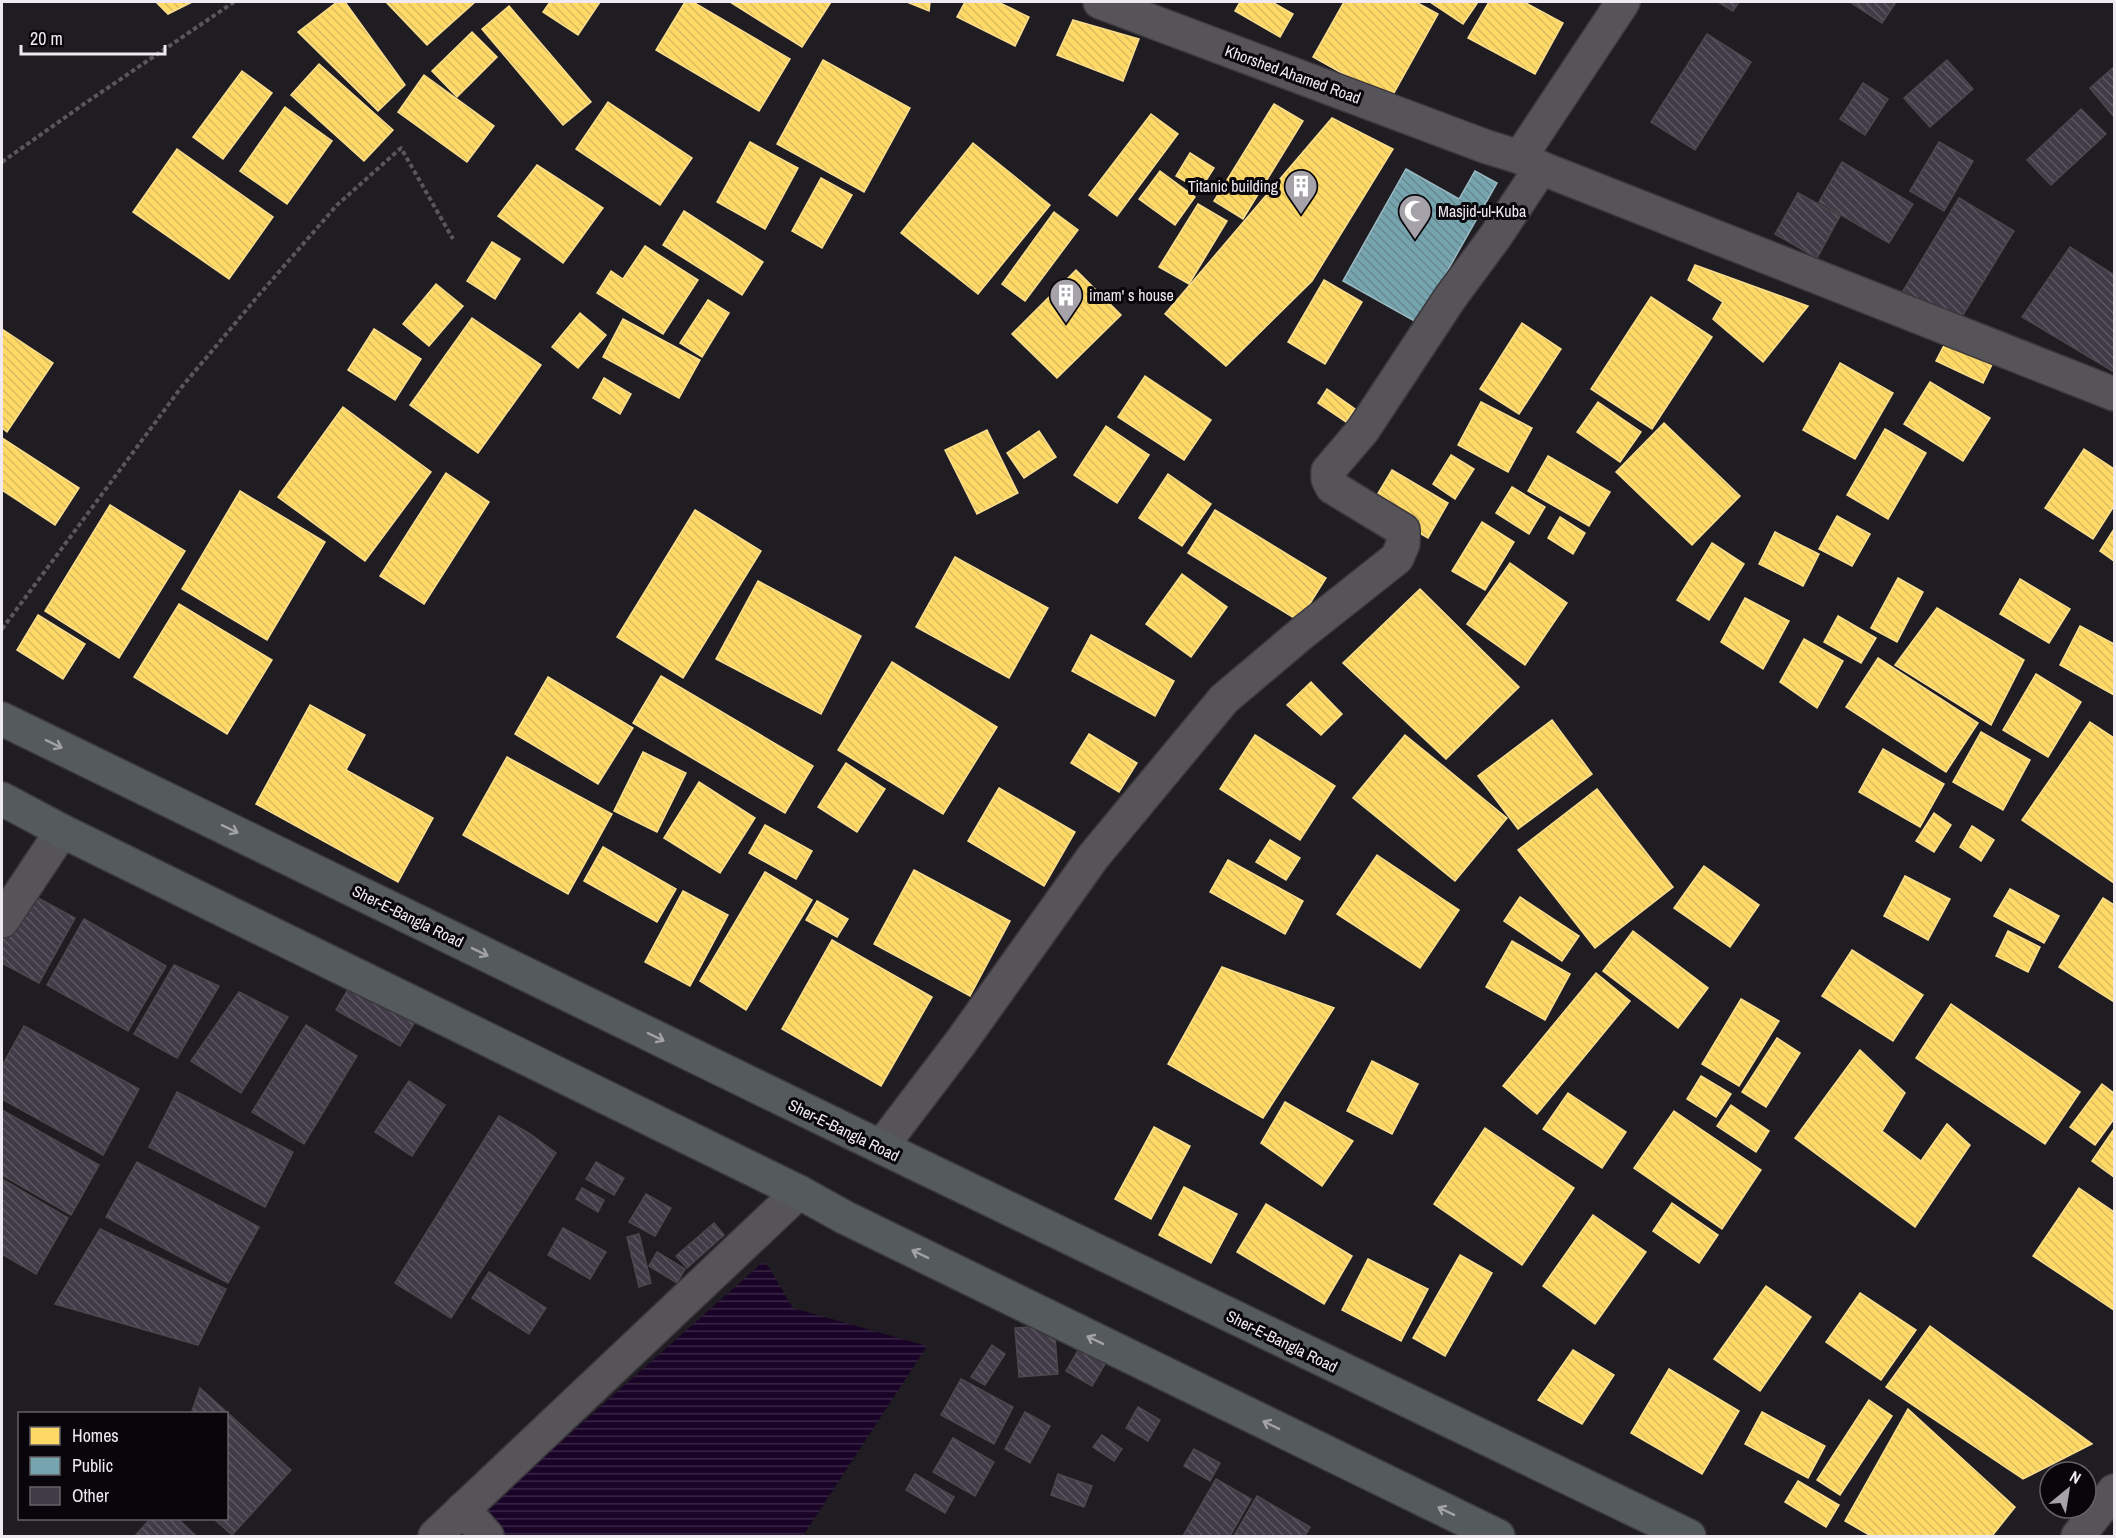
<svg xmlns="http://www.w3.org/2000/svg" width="2116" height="1538" font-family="'Archivo Narrow',sans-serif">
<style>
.water{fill:url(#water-rules)}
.homes{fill:url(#homes-back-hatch);stroke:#fade90;stroke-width:1.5}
.public{fill:url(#public-back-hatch);stroke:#9abac3;stroke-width:1.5}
.building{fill:url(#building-back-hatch);stroke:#4b484d;stroke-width:1.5}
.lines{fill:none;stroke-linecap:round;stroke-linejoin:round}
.minor-casing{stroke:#3b383d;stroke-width:36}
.trunk-casing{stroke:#3b383d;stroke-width:36}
.path{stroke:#59575b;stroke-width:4;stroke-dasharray:4.5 3;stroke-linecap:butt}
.minor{stroke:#565459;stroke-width:33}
.trunk{stroke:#555a5c;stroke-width:33}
.oneway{stroke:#a2a2a7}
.labels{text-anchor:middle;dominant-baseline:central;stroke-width:6;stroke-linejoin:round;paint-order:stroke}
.street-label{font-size:16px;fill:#efeaf2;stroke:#08060a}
.poi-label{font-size:16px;fill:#efeaf2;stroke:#08060a;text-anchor:start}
</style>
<defs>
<pattern id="water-rules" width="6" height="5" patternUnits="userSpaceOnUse" patternTransform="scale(1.5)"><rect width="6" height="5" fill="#190326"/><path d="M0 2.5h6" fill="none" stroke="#3b2846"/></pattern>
<pattern id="homes-back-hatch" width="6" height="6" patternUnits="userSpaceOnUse" patternTransform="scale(1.5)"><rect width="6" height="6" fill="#ffd966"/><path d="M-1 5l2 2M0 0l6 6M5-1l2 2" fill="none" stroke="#dabc60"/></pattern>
<pattern id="public-back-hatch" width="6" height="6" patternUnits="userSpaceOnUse" patternTransform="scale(1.5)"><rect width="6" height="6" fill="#76a5af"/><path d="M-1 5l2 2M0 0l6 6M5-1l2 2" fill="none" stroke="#688890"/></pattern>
<pattern id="building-back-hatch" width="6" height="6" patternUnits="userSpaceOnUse" patternTransform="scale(1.5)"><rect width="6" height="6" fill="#413a47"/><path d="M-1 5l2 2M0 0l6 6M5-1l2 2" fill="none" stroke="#5d5762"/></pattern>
</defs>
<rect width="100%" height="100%" fill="#1f1c22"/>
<path class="water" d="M763,1262l7,7 23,39 134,38 -124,190h-301l-17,-20 5,-11z"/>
<g class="homes">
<path d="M156,2h36l-24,12z"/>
<path d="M337,2h8l60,83 -27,26 -80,-79z"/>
<path d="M386,2h89l-48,43z"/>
<path d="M550,2h50l-22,33 -35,-23z"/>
<path d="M685,2h8l97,57 -31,52 -103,-61z"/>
<path d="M730,2h101l-29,45z"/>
<path d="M907,2h23l-1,9z"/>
<path d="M965,2h33l31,15 -14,29 -58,-29z"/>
<path d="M1240,2h32l21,12 -13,23 -45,-26z"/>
<path d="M1344,2h72l22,12 -48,86 -77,-43z"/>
<path d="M1430,2h48l-15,22z"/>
<path d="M1489,2h35l39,21 -28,51 -67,-36z"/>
<path d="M509,6l82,96 -28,23 -81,-96z"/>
<path d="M1073,20l66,19 -16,42 -66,-26z"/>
<path d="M472,32l25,25 -40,40 -25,-26z"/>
<path d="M823,60l87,48 -46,84 -87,-48z"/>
<path d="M319,64l74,66 -29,31 -73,-66z"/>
<path d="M242,71l30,22 -49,66 -30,-22z"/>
<path d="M424,75l70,51 -27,36 -69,-50z"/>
<path d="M608,102l84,56 -32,47 -84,-56z"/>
<path d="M1274,104l29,17 -60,98 -29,-18z"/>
<path d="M285,107l47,34 -45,63 -47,-33z"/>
<path d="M1151,114l27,20 -61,82 -28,-21z"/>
<path d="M1332,118l61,31 -81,132 -86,85 -61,-52z"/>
<path d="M750,142l48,26 -33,61 -48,-27z"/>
<path d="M973,143l77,62 -72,89 -77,-61z"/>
<path d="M177,149l96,68 -44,62 -96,-67z"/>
<path d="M1190,153l24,15 -14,22 -24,-14z"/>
<path d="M537,165l66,43 -40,55 -65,-47z"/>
<path d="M1160,171l35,26 -20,28 -36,-26z"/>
<path d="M821,178l31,17 -30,53 -30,-17z"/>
<path d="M1198,204l29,17 -38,63 -30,-17z"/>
<path d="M684,211l79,51 -21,33 -79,-50z"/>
<path d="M1054,212l24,18 -53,71 -23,-17z"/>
<path d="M492,242l28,17 -25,40 -28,-18z"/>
<path d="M645,246l53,34 -35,54 -66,-41 14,-22 12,8z"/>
<path d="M1695,265l113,41 -45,56 -50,-43 10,-17 -35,-22z"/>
<path d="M1076,270l45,45 -64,63 -45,-44z"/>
<path d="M1324,280l38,22 -37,62 -37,-22z"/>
<path d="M436,284l27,22 -34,40 -26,-22z"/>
<path d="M1651,297l61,40 -60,92 -61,-40z"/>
<path d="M708,300l21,13 -27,44 -22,-14z"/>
<path d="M580,313l26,22 -28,33 -26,-21z"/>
<path d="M472,318l69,47 -63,88 -68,-48z"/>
<path d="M623,319l77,41 -21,38 -76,-41z"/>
<path d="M1522,323l39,26 -42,65 -39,-25z"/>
<path d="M1953,328l46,22 -16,33 -47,-22z"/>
<path d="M2,329l51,34 -46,69 -5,-4z"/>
<path d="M374,329l47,30 -26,41 -47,-30z"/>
<path d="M1840,363l53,30 -38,66 -52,-29z"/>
<path d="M1145,376l66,44 -27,40 -66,-43z"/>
<path d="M604,378l27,16 -11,20 -27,-16z"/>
<path d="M1930,382l60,36 -27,43 -59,-37z"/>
<path d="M1327,389l28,20 -9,13 -28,-19z"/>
<path d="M1481,402l51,26 -24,44 -50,-27z"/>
<path d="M1598,402l43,30 -21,30 -43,-30z"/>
<path d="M343,407l88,65 -66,89 -87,-64z"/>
<path d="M1664,423l76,73 -48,49 -76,-73z"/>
<path d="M1106,426l43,29 -32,48 -43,-28z"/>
<path d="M1885,429l41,24 -38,66 -41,-24z"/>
<path d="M987,430l31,63 -41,21 -32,-64z"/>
<path d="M1039,431l17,26 -32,21 -17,-25z"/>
<path d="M2,438l77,50 -24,37 -53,-35z"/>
<path d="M2084,449l30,20v37l-21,33 -48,-31z"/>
<path d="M1451,455l23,14 -19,30 -22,-15z"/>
<path d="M1548,456l62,36 -21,34 -61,-35z"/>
<path d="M1392,470l56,33 -20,35 -57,-33z"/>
<path d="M446,473l43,29 -65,102 -44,-28z"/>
<path d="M1168,474l43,30 -29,42 -43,-28z"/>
<path d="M1512,487l33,20 -16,27 -33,-21z"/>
<path d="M240,491l85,51 -58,98 -85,-51z"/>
<path d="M110,505l75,46 -66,107 -74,-47z"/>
<path d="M695,510l66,41 -78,127 -66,-41z"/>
<path d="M1215,510l111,68 -27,43 -111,-68z"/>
<path d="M1837,516l33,18 -18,32 -33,-17z"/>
<path d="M1560,517l25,16 -12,21 -25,-16z"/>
<path d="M1482,522l32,20 -29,48 -33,-19z"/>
<path d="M2114,529v32l-14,-10z"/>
<path d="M1775,532l44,22 -16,32 -44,-22z"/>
<path d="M1712,543l32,21 -35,56 -32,-20z"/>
<path d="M955,557l93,51 -39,70 -93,-51z"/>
<path d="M1510,563l57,40 -42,62 -58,-41z"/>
<path d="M1182,574l45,33 -36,50 -45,-33z"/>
<path d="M1898,578l25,14 -26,50 -26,-14z"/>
<path d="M2020,579l50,30 -21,34 -49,-29z"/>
<path d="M758,581l103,55 -40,78 -105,-55z"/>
<path d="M1420,589l99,98 -73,72 -103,-96z"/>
<path d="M1745,598l44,23 -26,48 -42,-27z"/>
<path d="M179,604l93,56 -45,74 -93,-57z"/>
<path d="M1937,608l87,52 -33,65 -96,-60z"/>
<path d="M38,615l47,29 -22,35 -46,-29z"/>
<path d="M1838,616l38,22 -15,25 -37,-21z"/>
<path d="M2080,626l34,18v51l-54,-30z"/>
<path d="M1091,635l83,46 -19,35 -83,-45z"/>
<path d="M1804,639l39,22 -26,47 -37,-26z"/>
<path d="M1878,658l100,65 -32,49 -100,-65z"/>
<path d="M892,662l105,65 -54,87 -105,-64z"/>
<path d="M2036,674l45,28 -33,55 -45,-27z"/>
<path d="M661,676l152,90 -28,47 -152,-90z"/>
<path d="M548,677l85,51 -35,56 -83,-50z"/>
<path d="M1311,682l31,32 -21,21 -34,-30z"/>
<path d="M310,705l55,30 -19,35 87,48 -35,64 -142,-78z"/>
<path d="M1552,720l40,54 -74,55 -40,-53z"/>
<path d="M2090,722l24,16v145l-92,-63z"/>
<path d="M1981,732l49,28 -27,50 -50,-28z"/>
<path d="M1089,734l48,29 -18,29 -48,-29z"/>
<path d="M1255,735l80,51 -35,54 -80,-51z"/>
<path d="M1405,735l102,83 -52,63 -102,-83z"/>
<path d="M1883,749l61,35 -24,43 -61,-35z"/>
<path d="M643,752l43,21 -29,59 -43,-21z"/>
<path d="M507,757l105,57 -44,80 -105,-59z"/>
<path d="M846,763l39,26 -28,43 -39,-25z"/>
<path d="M699,782l56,36 -35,55 -56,-35z"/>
<path d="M999,788l76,44 -31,54 -76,-45z"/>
<path d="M1597,789l76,98 -78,61 -77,-98z"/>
<path d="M1934,813l17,12 -17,27 -18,-11z"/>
<path d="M765,825l47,26 -16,28 -47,-26z"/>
<path d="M1972,826l22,14 -13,21 -21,-14z"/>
<path d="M1270,840l30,18 -14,22 -30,-18z"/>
<path d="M603,847l73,42 -19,33 -73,-41z"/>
<path d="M1377,855l82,55 -39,58 -83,-54z"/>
<path d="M1228,860l75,41 -18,33 -75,-42z"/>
<path d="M1704,866l55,39 -29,42 -56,-39z"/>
<path d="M914,870l96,51 -40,75 -96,-52z"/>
<path d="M765,872l47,28 -66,110 -46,-29z"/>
<path d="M1905,876l45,23 -22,41 -44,-24z"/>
<path d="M2010,889l49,27 -15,27 -50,-27z"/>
<path d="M683,891l45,24 -38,71 -45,-24z"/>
<path d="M1520,897l59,39 -17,25 -58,-40z"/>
<path d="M2103,898l11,7v97l-55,-35z"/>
<path d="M817,901l31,18 -11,18 -31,-17z"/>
<path d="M1633,931l75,57 -30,40 -75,-57z"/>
<path d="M2008,931l32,16 -12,25 -32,-16z"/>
<path d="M832,940l100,57 -51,89 -99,-57z"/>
<path d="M1512,941l58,33 -25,46 -59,-33z"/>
<path d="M1852,950l71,45 -30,46 -71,-45z"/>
<path d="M1222,967l112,41 -71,110 -95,-54z"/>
<path d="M1596,973l34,28 -93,113 -34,-28z"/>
<path d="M1741,999l38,22 -40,65 -37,-22z"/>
<path d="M1951,1004l129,88 -35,52 -129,-86z"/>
<path d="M1777,1038l23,15 -34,54 -24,-15z"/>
<path d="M1860,1050l45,43 -23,38 39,30 26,-37 23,21 -55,82 -120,-89z"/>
<path d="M1372,1061l46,23 -26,50 -45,-23z"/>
<path d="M1701,1076l30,18 -15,23 -29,-18z"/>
<path d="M2102,1084l12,9v26l-19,26 -25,-18z"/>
<path d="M1568,1093l58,39 -24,36 -59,-39z"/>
<path d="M1285,1102l68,39 -31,45 -61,-43z"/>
<path d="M1731,1105l38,26 -13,21 -39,-26z"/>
<path d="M1674,1111l87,59 -39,59 -88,-61z"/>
<path d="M1154,1127l36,19 -39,73 -36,-20z"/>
<path d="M1485,1128l89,60 -52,77 -88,-61z"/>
<path d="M2114,1129v48l-22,-16z"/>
<path d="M1184,1187l53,27 -26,49 -52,-28z"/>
<path d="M2079,1188l35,24v98l-81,-54z"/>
<path d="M1672,1203l46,32 -19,28 -46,-32z"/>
<path d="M1266,1204l86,52 -28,48 -87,-52z"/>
<path d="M1593,1215l53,37 -51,72 -52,-38z"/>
<path d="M1460,1255l32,18 -47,83 -32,-18z"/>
<path d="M1368,1259l60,30 -27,52 -59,-31z"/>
<path d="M1766,1286l45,31 -51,74 -46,-32z"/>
<path d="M1860,1293l56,37 -35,50 -55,-38z"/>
<path d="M1930,1326l162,118 -69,35 -137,-92z"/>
<path d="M1573,1350l41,25 -32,49 -44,-24z"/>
<path d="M1669,1369l70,42 -37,63 -71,-41z"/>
<path d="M1869,1400l23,16 -52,79 -23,-15z"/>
<path d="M1908,1409l107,98 -23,29h-121l-26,-15z"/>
<path d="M1762,1412l63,34 -17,32 -63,-34z"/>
<path d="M1798,1481l41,24 -13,22 -41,-25z"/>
</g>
<path class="public" d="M1406,169l53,30 16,-28 22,12 -79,140 -75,-42z"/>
<g class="building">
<path d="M1718,2h21l-6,9z"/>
<path d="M1850,2h46l-14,21z"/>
<path d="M1707,34l44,28 -56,88 -44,-28z"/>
<path d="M1947,60l26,29 -43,38 -26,-29z"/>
<path d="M2114,67v50l-24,-29z"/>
<path d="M1863,83l25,16 -23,36 -25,-16z"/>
<path d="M2081,109l25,25 -55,51 -24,-25z"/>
<path d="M1939,142l34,19 -29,50 -34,-20z"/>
<path d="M1842,162l71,42 -24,39 -70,-41z"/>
<path d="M1798,193l42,23 -23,42 -42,-24z"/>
<path d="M1959,198l55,33 -56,92 -55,-32z"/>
<path d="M2070,247l44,28v97l-92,-55z"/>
<path d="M27,892l48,26 -36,65 -37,-20v-24z"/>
<path d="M84,919l82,47 -38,65 -81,-46z"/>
<path d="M174,965l45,21 -42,72 -43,-24z"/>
<path d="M350,986l65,36 -15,24 -64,-36z"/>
<path d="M239,992l49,25 -47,76 -50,-32z"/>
<path d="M306,1025l51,31 -53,88 -52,-32z"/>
<path d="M24,1026l115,63 -36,66 -101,-56v-33z"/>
<path d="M409,1081l36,24 -33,51 -37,-24z"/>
<path d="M177,1092l116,60 -28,55 -116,-60z"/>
<path d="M2,1110l97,55 -28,50 -69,-40z"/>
<path d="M499,1116l31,18 26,19 -105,165 -56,-35z"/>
<path d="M137,1162l122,65 -31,56 -122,-66z"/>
<path d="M596,1162l28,16 -10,17 -28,-16z"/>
<path d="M2,1179l66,39 -32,56 -34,-20z"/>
<path d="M582,1188l22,12 -6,12 -22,-13z"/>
<path d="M646,1194l25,14 -16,28 -26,-14z"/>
<path d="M714,1223l10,12 -37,33 -11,-12z"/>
<path d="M563,1228l43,24 -16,27 -42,-24z"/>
<path d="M100,1229l126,60 -28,56 -143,-41z"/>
<path d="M639,1234l12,49 -12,4 -12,-50z"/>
<path d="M657,1252l28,17 -8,14 -28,-17z"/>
<path d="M489,1272l57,36 -17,26 -57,-36z"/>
<path d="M1054,1325l4,49 -39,3 -4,-49z"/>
<path d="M992,1345l13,9 -20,31 -14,-8z"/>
<path d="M1079,1349l26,15 -13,22 -26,-15z"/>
<path d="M961,1379l52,28 -19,37 -53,-29z"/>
<path d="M200,1388l91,82 -59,65 -19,-17h13v-104h-35z"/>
<path d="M1138,1407l22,13 -12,21 -22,-13z"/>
<path d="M1025,1412l25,14 -20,37 -25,-14z"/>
<path d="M1102,1435l20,14 -8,12 -21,-14z"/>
<path d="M953,1438l41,24 -19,34 -42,-24z"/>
<path d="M1194,1449l26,14 -10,18 -26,-15z"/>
<path d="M915,1474l39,23 -9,16 -39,-23z"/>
<path d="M1058,1474l34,12 -8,21 -33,-12z"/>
<path d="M1216,1479l35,20 -21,37h-47z"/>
<path d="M1257,1496l53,31 -5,9h-71z"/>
<path d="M151,1518h26l19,18h-61z"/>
</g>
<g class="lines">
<defs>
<g id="minor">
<path d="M1100,2l387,145 33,10 21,11 573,226"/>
<path d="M1520,157l103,-155"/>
<path d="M2,921l60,-90"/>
<path d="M881,1147l80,-105 132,-185 131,-158 77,-65 96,-76 6,-14v-14l-71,-43 -4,-8v-8l35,-41 87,-132 45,-61 46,-69"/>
<path d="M463,1509l24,27"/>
<path d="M435,1536l364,-344"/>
<path d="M2078,1536l36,-45"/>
</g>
<g id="trunk">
<path d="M2,719l879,428 808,389"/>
<path d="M2,799l60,32 737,361 45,25 654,319"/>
</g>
</defs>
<use href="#minor" class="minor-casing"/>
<use href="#trunk" class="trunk-casing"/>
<g class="path">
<path d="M2,162l82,-58 150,-102"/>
<path d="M2,629l178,-240 78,-93 79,-91 64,-57 52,91"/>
</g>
<use href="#minor" class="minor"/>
<use href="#trunk" class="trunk"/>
</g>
<defs><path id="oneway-shaft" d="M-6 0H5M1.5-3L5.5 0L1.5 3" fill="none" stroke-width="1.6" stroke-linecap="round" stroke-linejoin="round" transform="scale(1.5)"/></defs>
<g class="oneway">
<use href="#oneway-shaft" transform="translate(54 744) rotate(26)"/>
<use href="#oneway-shaft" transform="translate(230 829) rotate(26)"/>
<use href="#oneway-shaft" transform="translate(480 952) rotate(26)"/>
<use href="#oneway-shaft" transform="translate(656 1037) rotate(26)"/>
<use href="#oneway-shaft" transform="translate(920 1254) rotate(-154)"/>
<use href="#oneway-shaft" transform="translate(1095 1340) rotate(-154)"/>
<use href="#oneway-shaft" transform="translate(1271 1425) rotate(-154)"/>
<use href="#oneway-shaft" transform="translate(1446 1511) rotate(-154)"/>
</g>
<defs>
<symbol id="building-pin" viewBox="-11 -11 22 30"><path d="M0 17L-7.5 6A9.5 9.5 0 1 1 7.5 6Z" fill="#a6a2a9" stroke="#08060a"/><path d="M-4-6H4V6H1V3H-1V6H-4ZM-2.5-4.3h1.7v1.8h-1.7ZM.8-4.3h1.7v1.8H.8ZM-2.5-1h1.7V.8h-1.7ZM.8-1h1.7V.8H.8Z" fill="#fff"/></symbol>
<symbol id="mosque-pin" viewBox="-11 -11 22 30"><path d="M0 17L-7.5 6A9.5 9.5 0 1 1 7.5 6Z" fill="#a6a2a9" stroke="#08060a"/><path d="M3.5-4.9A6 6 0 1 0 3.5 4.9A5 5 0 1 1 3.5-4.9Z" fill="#fff"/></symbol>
</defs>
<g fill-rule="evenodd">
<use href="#building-pin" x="1282" y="167" width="38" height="52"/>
<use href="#mosque-pin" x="1396" y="192" width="38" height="52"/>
<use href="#building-pin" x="1047" y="276" width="38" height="52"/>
</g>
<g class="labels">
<g class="street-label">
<text transform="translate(1293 74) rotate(20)">Khorshed Ahamed Road</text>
<text transform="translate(408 916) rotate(26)">Sher-E-Bangla Road</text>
<text transform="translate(844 1130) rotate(26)">Sher-E-Bangla Road</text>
<text transform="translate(1282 1341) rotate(26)">Sher-E-Bangla Road</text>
</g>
<g class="poi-label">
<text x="1278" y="186" text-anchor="end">Titanic building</text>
<text x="1438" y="211">Masjid-ul-Kuba</text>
<text x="1089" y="295">imam' s house</text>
</g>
</g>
<rect width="2116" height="1538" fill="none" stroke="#efeaf2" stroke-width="6"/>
<rect x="18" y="1412" width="210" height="108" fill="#08060a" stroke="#646167" stroke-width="1.5"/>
<rect x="30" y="1427" width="30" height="18" fill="#ffd966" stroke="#646167" stroke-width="1.5"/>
<text x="72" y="1442" font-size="18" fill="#efeaf2">Homes</text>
<rect x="30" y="1457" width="30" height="18" fill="#76a5af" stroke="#646167" stroke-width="1.5"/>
<text x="72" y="1472" font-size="18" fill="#efeaf2">Public</text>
<rect x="30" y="1487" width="30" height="18" fill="#413a47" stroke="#646167" stroke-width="1.5"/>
<text x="72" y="1502" font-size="18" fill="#efeaf2">Other</text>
<g transform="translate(2068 1490) rotate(30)"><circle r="28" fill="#08060a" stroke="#646167" stroke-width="1.5"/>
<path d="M0-4.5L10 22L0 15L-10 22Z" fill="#a6a2a9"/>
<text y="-9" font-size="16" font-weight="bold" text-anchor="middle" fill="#efeaf2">N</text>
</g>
<path d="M21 45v9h144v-9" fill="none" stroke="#efeaf2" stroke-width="3"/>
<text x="30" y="45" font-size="18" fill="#efeaf2" stroke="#08060a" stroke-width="4.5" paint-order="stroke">20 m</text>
</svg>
